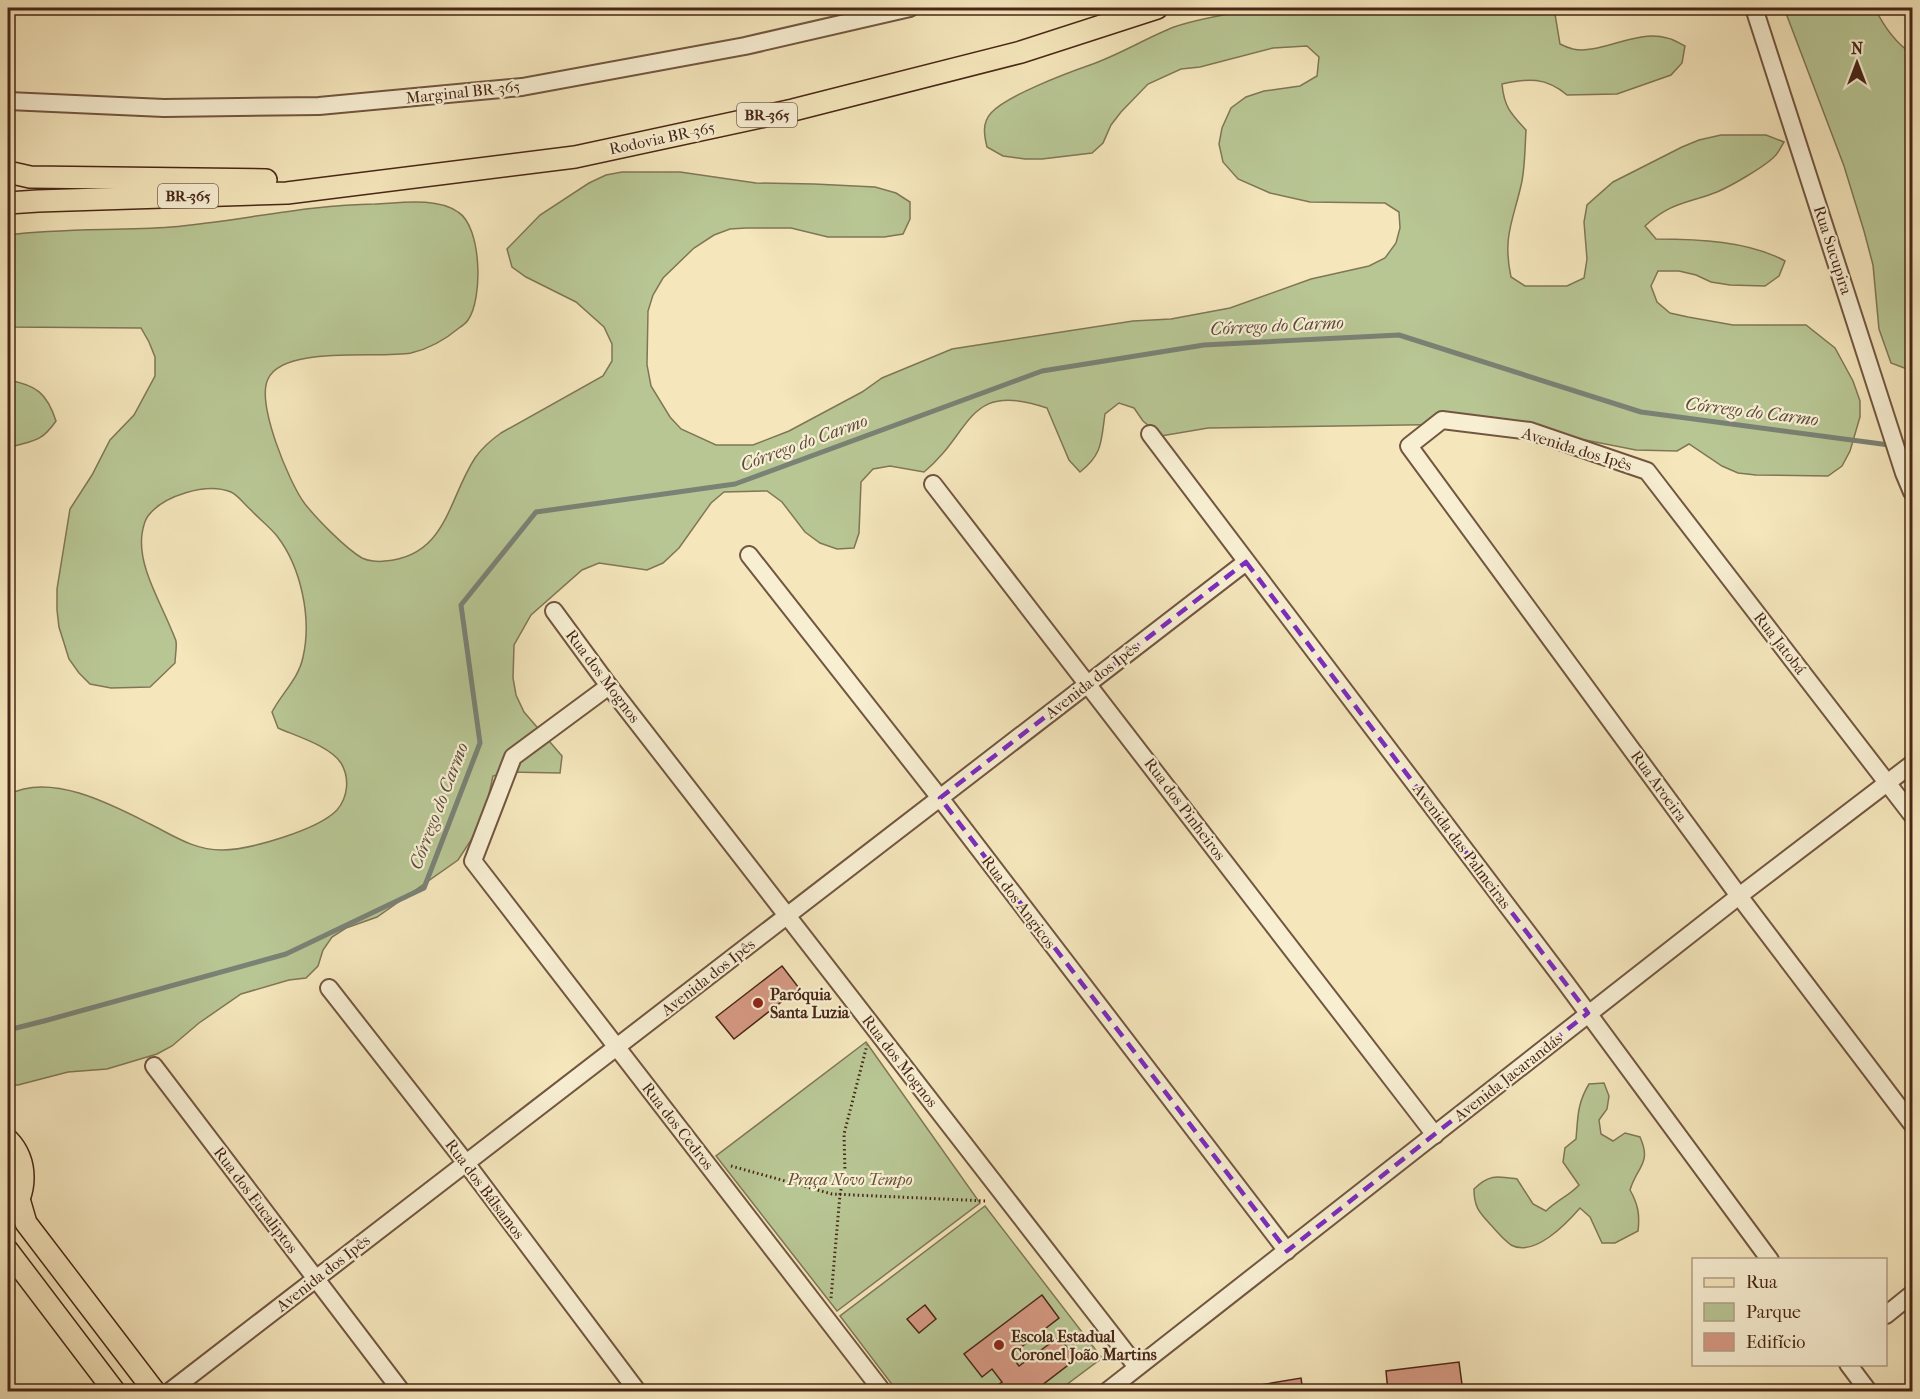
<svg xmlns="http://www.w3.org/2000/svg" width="1920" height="1399" font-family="'IM FELL French Canon',serif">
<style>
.green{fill:#b8c694;stroke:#807656;stroke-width:1.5}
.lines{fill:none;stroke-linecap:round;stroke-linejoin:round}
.stream{stroke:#7a8275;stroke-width:5}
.building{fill:#d69983;stroke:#482617;stroke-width:1.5}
.minor-casing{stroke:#735640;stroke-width:20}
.major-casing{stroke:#482617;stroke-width:24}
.path{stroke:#482617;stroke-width:3;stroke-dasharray:1.5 3;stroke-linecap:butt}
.minor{stroke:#f8efd3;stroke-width:16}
.major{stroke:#f5e6bc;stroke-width:21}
.marked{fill:none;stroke:#7b2cbf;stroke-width:4.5;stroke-dasharray:12 8;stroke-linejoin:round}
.poi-dot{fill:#8f2418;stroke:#f8efd3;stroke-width:2}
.labels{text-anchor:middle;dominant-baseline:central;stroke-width:4.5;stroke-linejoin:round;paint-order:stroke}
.shield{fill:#f8efd3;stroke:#7d624f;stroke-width:1.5}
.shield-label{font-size:15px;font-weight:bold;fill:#482617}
.street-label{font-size:16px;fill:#482617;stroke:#f8efd3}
.poi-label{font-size:16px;font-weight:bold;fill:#482617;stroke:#f8efd3;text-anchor:start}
.park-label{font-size:16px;font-style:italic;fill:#644e36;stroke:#f8efd3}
.water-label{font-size:18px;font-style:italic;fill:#5d4c3e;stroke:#f8efd3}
</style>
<rect width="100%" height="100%" fill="#f5e6bc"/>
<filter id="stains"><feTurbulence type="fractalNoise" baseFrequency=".00333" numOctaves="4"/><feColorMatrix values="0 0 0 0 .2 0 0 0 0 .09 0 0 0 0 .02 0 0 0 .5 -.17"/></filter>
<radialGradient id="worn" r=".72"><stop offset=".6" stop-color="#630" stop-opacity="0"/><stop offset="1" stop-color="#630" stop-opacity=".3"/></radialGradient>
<g class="green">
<path d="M1264,8h290l6,36c4,2 9,4 13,5 27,6 63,-20 94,-11 6,1 12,5 18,8l-3,17 -11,12 -54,19 -50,1c-21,-18 -39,-17 -65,-11 2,23 9,30 24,46 -1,17 -1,35 -4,51 -8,38 -20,55 -11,96l14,9h42l17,-8 3,-19 -3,-37 3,-17 26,-23 69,-35 17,-7 22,-5h45l18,7c-3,5 -6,12 -11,16 -11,10 -42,28 -56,34 -31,12 -46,10 -72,34l11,13c41,0 93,2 129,22l-6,15 -14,10 -35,-1 -19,-3 -15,-7 -17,-4h-21l-7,15 6,16 13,11 18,4 45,8h73l29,23 18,33 7,20v16l-10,34 -8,15 -14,10 -72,-1 -18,-2 -16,-7 -33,-22 -12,7 -41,-1 -56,-11 -106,-15 -266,4 -47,8 -18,-15 -9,-13 -15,-5 -14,11c-4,27 -2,40 -25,58l-11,-12 -22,-52c-81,-28 -74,24 -123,64l-34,-6 -17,3 -12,13 -2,51 -5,15 -17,1 -17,-6 -15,-11 -23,-30 -15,-11 -43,1 -13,11 -32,45 -16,15 -16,7 -48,-7 -17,7 -51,45 -17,30 -1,33 3,17 8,17 38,44 -2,17 -52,-1 -15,4 -8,36 -6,16 -21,32 -81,57 -31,11 -14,9 -9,13 -5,16 -12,12 -17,2 -48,14 -42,29 -27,23 -15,8 -50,15 -39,3 -50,13h-10v-290c42,-23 103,9 142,29 24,12 44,26 72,26 27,0 96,-20 115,-40 11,-13 13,-32 4,-47 -11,-17 -45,-27 -63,-35l-6,-16c10,-19 27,-34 31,-55 9,-39 -2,-90 -26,-121 -8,-10 -18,-17 -26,-26 -7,-6 -12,-14 -20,-18 -25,-10 -68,4 -83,24 -4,5 -5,12 -6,18 -4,30 15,62 27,90 2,5 5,11 7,17 1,7 -1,15 -1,22l-25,24 -39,1 -21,-4 -11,-11 -10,-14 -10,-32 -2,-17v-21l13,-80 22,-34 18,-35 24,-25 21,-39v-19l-6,-15 -8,-14 -133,-1v-92c54,-7 108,-4 163,-8 68,-6 135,-22 204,-23 25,-1 61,-7 83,8 24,15 25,87 10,108 -2,3 -6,6 -9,8 -13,11 -31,21 -48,25 -33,6 -128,-8 -143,26 -12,24 21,104 37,125 12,15 40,44 57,54 6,3 16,4 23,3 62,-5 63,-62 90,-103 7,-10 16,-18 26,-25l102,-57 9,-15v-17l-8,-17 -28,-25 -50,-25 -14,-10 -5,-18 33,-34 49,-32 17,-8 16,-3h58l76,11 58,1 61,3 21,6 14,9v17l-7,15 -19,3h-56l-37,-9h-45l-16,1 -16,6 -20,13 -31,30 -10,17 -5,16 -1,54 4,21 19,31 11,12 35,16h37l36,-14 73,-39 20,-14 70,-29 181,-28 38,-2 59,-11 81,-29 58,-13 16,-8 11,-15 4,-15 -1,-16 -14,-9 -75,-1 -40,-9 -32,-14 -15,-17 -4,-18 3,-16 9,-20 15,-11 18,-6 36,-5 17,-10 2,-19 -12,-11 -34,2 -73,19 -19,2 -33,15 -27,28 -10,13 -8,18 -11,10 -50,6h-17l-22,-3 -16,-9c-3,-12 -5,-24 4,-34 15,-17 76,-40 99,-48 29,-10 56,-27 84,-38 29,-10 61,-14 90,-19z"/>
<path d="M1784,8h91c8,17 21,35 37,46v317l-21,-8 -12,-34 -6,-64 -9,-34 -20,-65z"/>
<path d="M8,380c28,5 39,13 48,41 -16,23 -24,19 -48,27z"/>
<path d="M866,1042l114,161 -143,108 -121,-155z"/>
<path d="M1604,1083l5,13 -2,13 -8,11 2,14 12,7 12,-8 15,4c12,27 -3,29 -10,53 8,14 10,25 8,41l-23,12h-13l-12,-26 -10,-9c-13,15 -46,50 -69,37 -7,-5 -14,-13 -20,-20 -12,-13 -17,-18 -17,-36 15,-15 23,-13 43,-10l16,25 13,7c11,-11 23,-15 33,-26l-16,-23 2,-14 11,-9c2,-22 1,-35 13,-55z"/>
<path d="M985,1206l117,152 -44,33h-161l-57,-75z"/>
</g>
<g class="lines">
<path class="stream" d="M8,1030l36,-9 242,-67 138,-66 56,-145 -19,-138 75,-93 199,-28 307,-113 162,-26 195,-10 242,77 271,36"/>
</g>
<g class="building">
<path d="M782,966l17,22 -65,51 -18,-22z"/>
<path d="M1042,1295l17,23 -48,37 8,11 40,-29 17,22 -43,33h-41l-1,-2 11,-8 -10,-13 -10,8 -18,-23z"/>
<path d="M925,1305l11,14 -17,14 -12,-14z"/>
<path d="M1459,1362l4,30h-75l-2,-21z"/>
<path d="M1301,1378l2,14h-83z"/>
</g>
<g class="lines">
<defs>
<g id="minor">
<path d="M1754,8l150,465 8,19"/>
<path d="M8,101l156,7 155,-2 203,-19 223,-41 165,-38"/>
<path d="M1150,434l415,548 205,278"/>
<path d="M933,484l502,651"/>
<path d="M749,555l191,243 347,453"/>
<path d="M554,611l55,75 528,681"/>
<path d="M609,686l-96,71 -40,104 410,531"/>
<path d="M1912,815l-265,-344 -117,-40 -88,-11 -33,26 330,450 173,228"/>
<path d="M329,988l137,175 172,229"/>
<path d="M154,1066l248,326"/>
<path d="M1886,1315l26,-21"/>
<path d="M1848,1364l21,28"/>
<path d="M169,1392l1077,-830"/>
<path d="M1106,1392l633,-496 173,-132"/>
</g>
<g id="major">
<path d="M8,172l22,5 236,3"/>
<path d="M8,203l30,-2 249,-8 288,-36 218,-47 228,-58 136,-44"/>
<path d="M8,1140c20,21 20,54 0,75"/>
<path d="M19,1199l7,24 129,169"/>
<path d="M8,1251l107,141"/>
</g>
</defs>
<use href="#minor" class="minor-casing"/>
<use href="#major" class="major-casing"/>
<g class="path">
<path d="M731,1166l101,28 155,7"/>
<path d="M831,1298l9,-104 5,-22 -1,-38 23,-89"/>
</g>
<use href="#minor" class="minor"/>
<use href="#major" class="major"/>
</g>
<path class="marked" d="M1246,562l342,451 -301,238 -347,-453z"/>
<g class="poi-dot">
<circle cx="758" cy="1003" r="6"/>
<circle cx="999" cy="1345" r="6"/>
</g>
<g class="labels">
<g class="shield">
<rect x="737" y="103" width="60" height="24" rx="4.5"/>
<rect x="158" y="184" width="60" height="24" rx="4.5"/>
</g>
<g class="shield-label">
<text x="767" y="115">BR-365</text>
<text x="188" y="196">BR-365</text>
</g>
<g class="street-label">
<text transform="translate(463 92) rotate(-6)">Marginal BR-365</text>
<text transform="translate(662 138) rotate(-12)">Rodovia BR-365</text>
<text transform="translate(1833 250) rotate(72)">Rua Sucupira</text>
<text transform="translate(1577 449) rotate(17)">Avenida dos Ipês</text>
<text transform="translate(1780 643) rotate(52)">Rua Jatobá</text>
<text transform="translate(603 676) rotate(53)">Rua dos Mognos</text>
<text transform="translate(1092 680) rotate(-38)">Avenida dos Ipês</text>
<text transform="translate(1659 786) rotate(54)">Rua Aroeira</text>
<text transform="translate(1185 809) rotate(53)">Rua dos Pinheiros</text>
<text transform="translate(1462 846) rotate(53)">Avenida das Palmeiras</text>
<text transform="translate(1019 902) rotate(53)">Rua dos Angicos</text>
<text transform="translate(708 977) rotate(-38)">Avenida dos Ipês</text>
<text transform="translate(900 1061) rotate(52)">Rua dos Mognos</text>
<text transform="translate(1508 1077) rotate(-38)">Avenida Jacarandás</text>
<text transform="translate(678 1126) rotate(52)">Rua dos Cedros</text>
<text transform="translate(485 1189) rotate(53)">Rua dos Bálsamos</text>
<text transform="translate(256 1200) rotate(53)">Rua dos Eucaliptos</text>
<text transform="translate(323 1273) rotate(-38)">Avenida dos Ipês</text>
</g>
<g class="poi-label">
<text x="770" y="994">Paróquia<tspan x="770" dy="18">Santa Luzia</tspan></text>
<text x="1011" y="1336">Escola Estadual<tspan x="1011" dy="18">Coronel João Martins</tspan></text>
</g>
<g class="park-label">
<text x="850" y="1179">Praça Novo Tempo</text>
</g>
<g class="water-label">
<text transform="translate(1277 326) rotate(-3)">Córrego do Carmo</text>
<text transform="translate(1752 412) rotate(7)">Córrego do Carmo</text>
<text transform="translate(804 443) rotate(-20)">Córrego do Carmo</text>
<text transform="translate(439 806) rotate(-69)">Córrego do Carmo</text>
</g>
</g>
<rect width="1920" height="1399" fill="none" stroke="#f5e6bc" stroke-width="30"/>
<rect x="9" y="9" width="1902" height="1381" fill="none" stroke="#482617" stroke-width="3"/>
<rect x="15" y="15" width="1890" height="1369" fill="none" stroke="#482617" stroke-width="1.5"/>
<rect x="1692" y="1258" width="195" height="108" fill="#f8efd3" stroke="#b29f88" stroke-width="1.5"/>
<rect x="1704" y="1278" width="30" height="9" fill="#f5e6bc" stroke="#b29f88" stroke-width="1.5"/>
<text x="1746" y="1288" font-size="18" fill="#482617">Rua</text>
<rect x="1704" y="1303" width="30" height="18" fill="#b8c694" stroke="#b29f88" stroke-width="1.5"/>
<text x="1746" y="1318" font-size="18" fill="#482617">Parque</text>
<rect x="1704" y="1333" width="30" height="18" fill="#d69983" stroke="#b29f88" stroke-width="1.5"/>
<text x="1746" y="1348" font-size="18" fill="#482617">Edifício</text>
<g transform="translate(1857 63)" stroke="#f8efd3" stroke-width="4.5" paint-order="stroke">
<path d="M0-4.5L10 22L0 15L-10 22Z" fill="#482617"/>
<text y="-9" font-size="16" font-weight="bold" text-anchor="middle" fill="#482617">N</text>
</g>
<rect width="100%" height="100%" filter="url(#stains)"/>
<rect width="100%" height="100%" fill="url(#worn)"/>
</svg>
